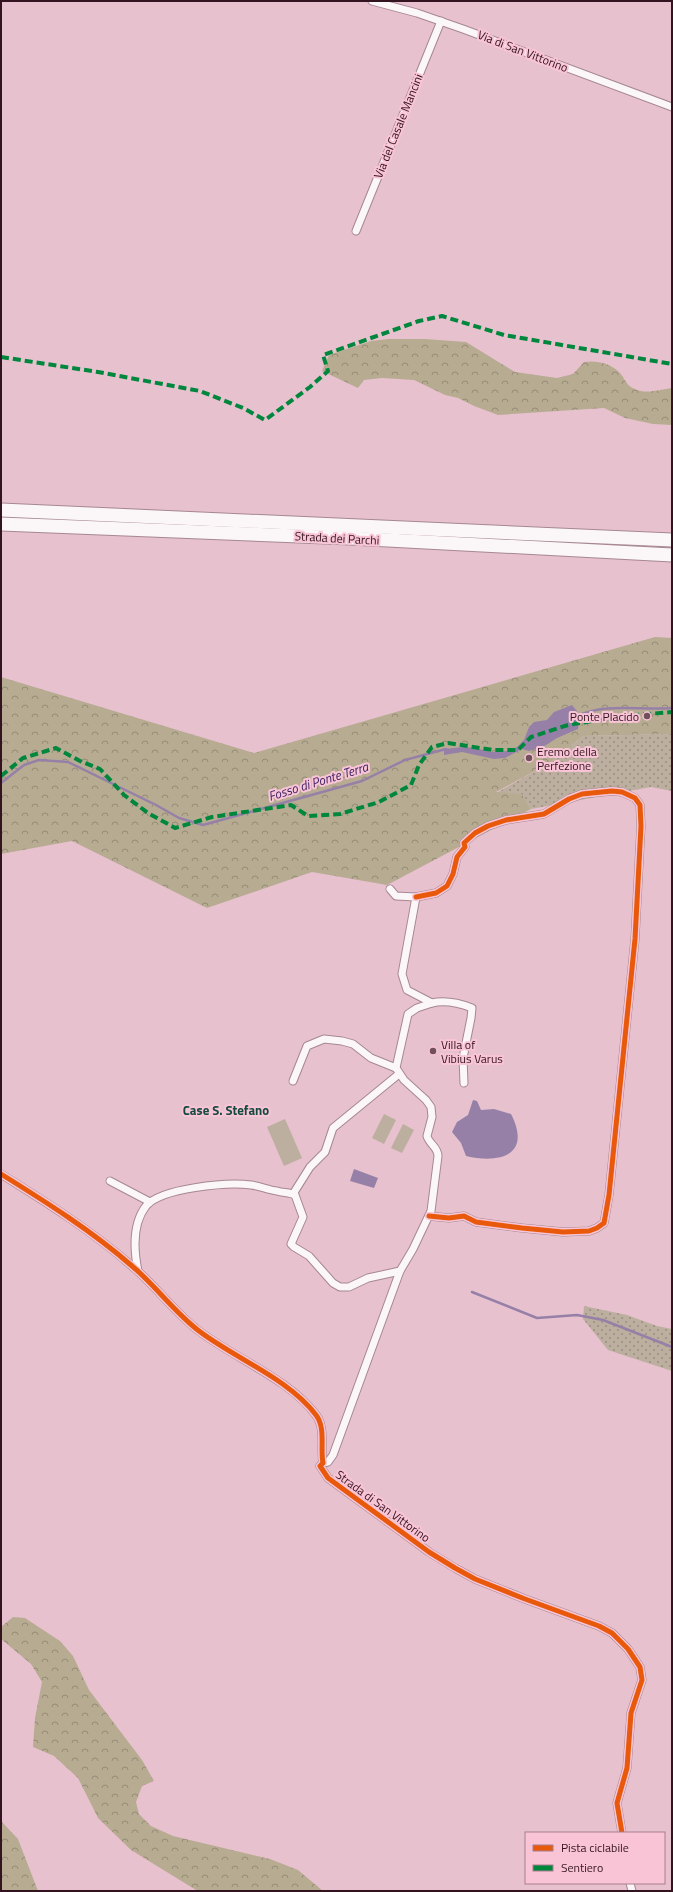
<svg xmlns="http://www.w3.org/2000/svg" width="673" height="1892" font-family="'Titillium Web',sans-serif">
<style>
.grass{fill:url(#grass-dots)}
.forest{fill:url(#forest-crowns)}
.garden{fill:#bcaf9f}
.water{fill:#9680a8}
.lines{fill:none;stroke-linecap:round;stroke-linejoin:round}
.stream{stroke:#9680a8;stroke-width:2.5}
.street-casing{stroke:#a68793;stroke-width:9}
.highway-casing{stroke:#a68793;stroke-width:15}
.street{stroke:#fbf6f8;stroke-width:7}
.highway{stroke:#fbf6f8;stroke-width:13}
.quiet{stroke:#00873e;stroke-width:4;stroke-dasharray:8 4;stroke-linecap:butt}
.cycleway-casing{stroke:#f9c5d6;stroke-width:8}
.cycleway{stroke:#e8590c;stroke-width:5}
.poi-dot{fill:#71505c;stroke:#f9c5d6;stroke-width:1.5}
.labels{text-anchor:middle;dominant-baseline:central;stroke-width:4;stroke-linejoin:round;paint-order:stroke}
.street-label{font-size:12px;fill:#32131f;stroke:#f9c5d6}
.poi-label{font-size:12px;fill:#32131f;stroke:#f9c5d6;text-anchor:start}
.water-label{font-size:13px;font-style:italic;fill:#3c2365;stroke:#f9c5d6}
.neighbourhood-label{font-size:13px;font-weight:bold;fill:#124a3f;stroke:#f9c5d6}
</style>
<defs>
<pattern id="grass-dots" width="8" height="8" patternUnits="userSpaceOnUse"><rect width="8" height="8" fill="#bcaf9f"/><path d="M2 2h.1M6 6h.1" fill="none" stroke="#998d81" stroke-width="1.8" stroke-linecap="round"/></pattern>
<pattern id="forest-crowns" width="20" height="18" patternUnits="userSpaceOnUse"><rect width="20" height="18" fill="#b7ac92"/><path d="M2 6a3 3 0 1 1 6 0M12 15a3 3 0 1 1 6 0" fill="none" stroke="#958b77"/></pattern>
</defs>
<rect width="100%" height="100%" fill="#e7c1ce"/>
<g class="grass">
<path d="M672,734v57l-21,-4 -120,22 -9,-15 -26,-1 54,-30 33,-27z"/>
<path d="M584,1306l43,9 30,11 15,3v42l-64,-21 -25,-31z"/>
</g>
<g class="forest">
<path d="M388,339h37l41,3 49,30 42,6 16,-4 11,-12c12,-2 26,1 35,10 9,10 6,15 22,19 9,2 22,-2 31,-3v37l-19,-1 -28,-6 -21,-10 -106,7 -24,-9 -16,-8 -13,-3 -31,-15 -32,-2 -18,2 -6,8 -36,-17 7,-16 42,-14z"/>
<path d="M655,637l17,1v96l-89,2 -33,27 -54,29 26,2 9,15 -144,76 -75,-13 -105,36 -135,-67 -71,13v-177l253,76z"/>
<path d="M13,1617l12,1 35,23 13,15 16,34 53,70 12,21 -12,5 -6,16 3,12 12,12 22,10 97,23 28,11 25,21 -127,-1 -65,-40 -33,-32 -20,-40 -24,-22 -21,-9 2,-29 7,-36 -11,-18 -30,-25v-12z"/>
<path d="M1,1821l17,18 20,52h-37z"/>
</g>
<g class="garden">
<path d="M384,1114l12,6 -12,24 -12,-6z"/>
<path d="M285,1119l17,39 -18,8 -17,-39z"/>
<path d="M403,1124l11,6 -12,23 -11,-5z"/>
</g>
<g class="water">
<path d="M572,705l8,10 -2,14 -21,9 -14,9 -14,4 -7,-2 -17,9 -11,1 -32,-7 -18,3v-6l19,-2 12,1 16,4 16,-1 10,-4 7,-7 5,-13 5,-5 13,-2 7,-8z"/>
<path d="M473,1100l4,1 4,9 13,-1 17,5c21,41 -11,50 -45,42l-5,-13 -9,-11 5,-10 11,-7z"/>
<path d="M354,1169l24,9 -4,10 -24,-7z"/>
</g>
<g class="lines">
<g class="stream">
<path d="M577,716c29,-14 64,-5 95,-8"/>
<path d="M1,783l23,-18 15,-5 29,2 88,43 23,13 24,7 159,-44 43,-21 41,-11"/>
<path d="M472,1292l65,26 40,-3 26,5 69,27"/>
</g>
<defs>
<g id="street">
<path d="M372,1l45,12 46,16 209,78"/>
<path d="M356,231l85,-210"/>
<path d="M416,897l20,-4 11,-7 6,-12 4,-17 8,-10 -1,-4 11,-10 13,-7 18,-6 38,-6 25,-15 13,-5 30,-3 10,1 13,6 5,7 1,21 -6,113 -26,256 -5,28 -7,5 -8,3 -26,1 -41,-4 -46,-6 -12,-6 -15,2 -20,-2"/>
<path d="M432,1003c13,-3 27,0 40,5l-1,10 -8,40 1,25"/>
<path d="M293,1081l14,-35 17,-7 18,2 11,3 18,14 25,10"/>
<path d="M1,1174c45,28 91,57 131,92 24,20 42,46 67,65 37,28 90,48 117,84 10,13 4,33 7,48l-3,3 8,12 101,74 26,16 20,11 50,20 74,27 13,7 16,16 12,18 2,13 -11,33 -4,55 -10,35 5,30"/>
<path d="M110,1181l40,21"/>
<path d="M293,1194l17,-27 15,-15 8,-24 66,-54"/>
<path d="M138,1271c-4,-20 -6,-47 8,-65 15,-18 81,-24 105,-21 9,1 17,5 26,6 6,2 13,1 18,4l8,22 -12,27 3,3 15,9 24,27 7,4h9l19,-9 32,-7"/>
<path d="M323,1463l5,-1 5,-7 67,-184 13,-22 18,-38 7,-55c0,-9 -9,-12 -11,-20l5,-19 -1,-10 -5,-7 -22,-20 -8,-12 12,-54 9,-6 15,-5 -25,-13 -5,-16 14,-77 -20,-1 -6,-7"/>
<path d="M630,1883l2,8"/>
</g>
<g id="highway">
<path d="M1,510l671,30"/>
<path d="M1,524l349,14 322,17"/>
</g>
</defs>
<use href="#street" class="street-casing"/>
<use href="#highway" class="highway-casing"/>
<use href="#street" class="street"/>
<use href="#highway" class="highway"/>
<g class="quiet">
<path d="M1,357l97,15 102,19 43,17 22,12 45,-33 18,-16 -5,-16 96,-34 23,-5 62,19 168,29"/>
<path d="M1,776l22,-18 33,-10 24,13 20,8 24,26 24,18 27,15 37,-11 79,-12 17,11 32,-2 39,-12 32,-17 8,-20 13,-18 16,-4 45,7h25l13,-13 37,-12 55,-9 49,-4"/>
</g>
<defs>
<g id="cycleway">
<path d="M416,897l20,-4 11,-7 6,-12 4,-17 8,-10 -1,-4 11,-10 13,-7 18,-6 38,-6 25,-15 13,-5 30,-3 10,1 13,6 5,7 1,21 -6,113 -26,256 -5,28 -7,5 -8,3 -26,1 -41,-4 -46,-6 -12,-6 -15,2 -20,-2"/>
<path d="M1,1174c45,28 91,57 131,92 24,20 42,46 67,65 37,28 90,48 117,84 10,13 4,33 7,48l-3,3 8,12 101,74 26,16 20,11 50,20 74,27 13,7 16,16 12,18 2,13 -11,33 -4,55 -10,35 5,30"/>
</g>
</defs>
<use href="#cycleway" class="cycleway-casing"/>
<use href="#cycleway" class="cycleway"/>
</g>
<g class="poi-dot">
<circle cx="647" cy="716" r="4"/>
<circle cx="529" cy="758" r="4"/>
<circle cx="433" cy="1051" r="4"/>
</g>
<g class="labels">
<g class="street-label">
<text transform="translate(523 51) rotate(21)">Via di San Vittorino</text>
<text transform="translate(398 126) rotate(-68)">Via del Casale Mancini</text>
<text transform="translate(337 538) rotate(3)">Strada dei Parchi</text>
<text transform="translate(383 1506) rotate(36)">Strada di San Vittorino</text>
</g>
<g class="poi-label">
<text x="639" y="716" text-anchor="end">Ponte Placido</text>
<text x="537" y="751">Eremo della<tspan x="537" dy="14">Perfezione</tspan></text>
<text x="441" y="1044">Villa of<tspan x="441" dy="14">Vibius Varus</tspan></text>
</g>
<g class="water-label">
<text transform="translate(318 781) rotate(-17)">Fosso di Ponte Terra</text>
</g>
<g class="neighbourhood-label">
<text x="226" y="1110">Case S. Stefano</text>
</g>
</g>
<rect width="673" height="1892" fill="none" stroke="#32131f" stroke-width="4"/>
<rect x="525" y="1832" width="140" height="52" fill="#f9c5d6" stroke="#a97e8d"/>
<rect x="533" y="1845" width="20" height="6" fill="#e8590c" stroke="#a97e8d"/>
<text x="561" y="1852" font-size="12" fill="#32131f">Pista ciclabile</text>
<rect x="533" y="1865" width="20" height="6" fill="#00873e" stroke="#a97e8d"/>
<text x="561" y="1872" font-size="12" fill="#32131f">Sentiero</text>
</svg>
